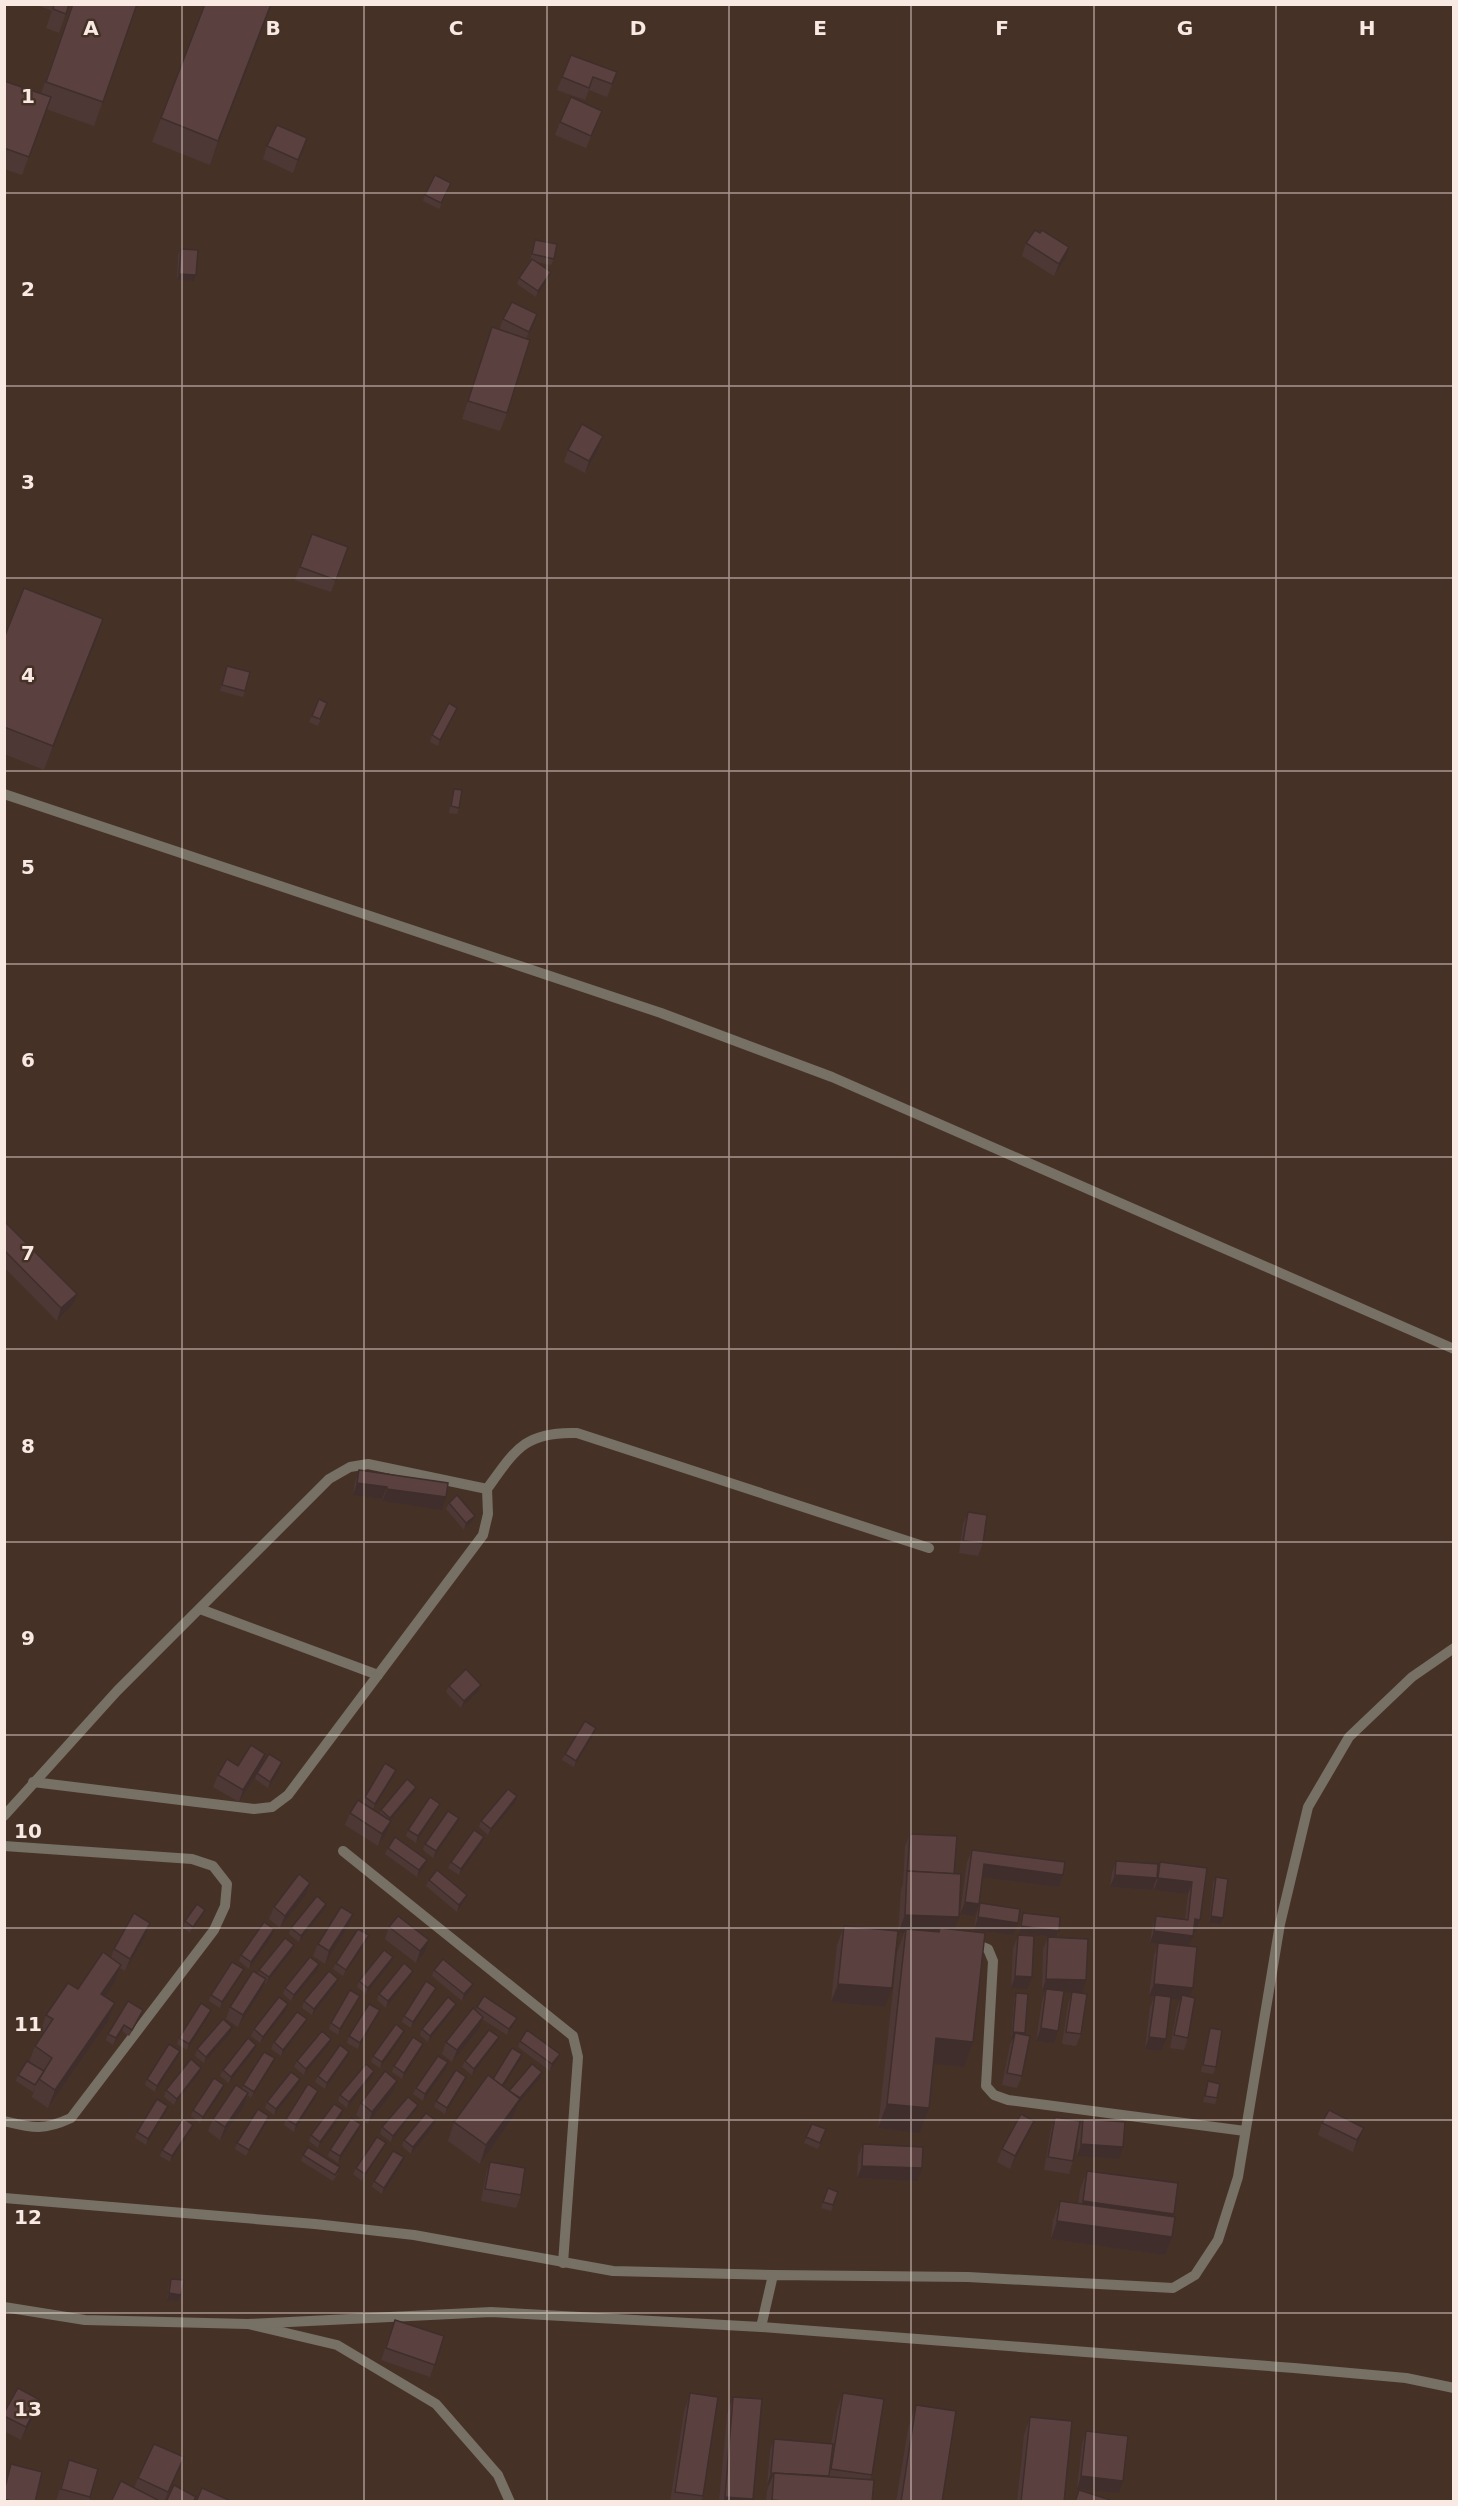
<svg xmlns="http://www.w3.org/2000/svg" width="1458" height="2506" font-family="'DejaVu Sans',sans-serif">
<style>
.lines{fill:none;stroke-linecap:round;stroke-linejoin:round}
.lane{stroke:#767164;stroke-width:10}
.wall{fill:#4d3836}
.shaded-wall{fill:#3f2e2c}
.building{fill:#5a413f;stroke:#3f2e2c;stroke-width:1.5}
.grid{fill:none;stroke:#f8eae3;stroke-width:1.5;stroke-opacity:0.55}
.grid-label{font-size:20px;text-anchor:middle;font-weight:bold;fill:#f8eae3;stroke:#463127;stroke-width:5;stroke-linejoin:round;paint-order:stroke}
</style>
<rect width="100%" height="100%" fill="#463127"/>
<g class="lines">
<g class="lane">
<path d="M4,794l657,219 171,64 622,272"/>
<path d="M200,1609l178,66"/>
<path d="M33,1782l221,27 18,-2 16,-12 195,-260 5,-21 -1,-25"/>
<path d="M4,1816l113,-125 212,-212 21,-12 18,-3 119,25c28,-39 38,-58 90,-56l352,115"/>
<path d="M4,1846l188,13 21,7 14,18 -2,22 -11,24 -143,188c-28,13 -38,10 -67,3"/>
<path d="M343,1851l230,185 5,21 -15,206"/>
<path d="M971,1942l17,7 5,12 -7,125 8,9 14,5 237,31"/>
<path d="M4,2198l311,26 99,11 199,36 160,4"/>
<path d="M4,2307l81,13 163,4 89,21 99,59 62,71 12,27"/>
<path d="M248,2324l243,-12 270,15 12,-52 195,2 205,11 22,-13 23,-35 20,-63 42,-253 28,-117 41,-70 63,-60 42,-29"/>
<path d="M761,2327l533,41 112,10 48,10"/>
</g>
</g>
<g class="wall">
<path d="M35,4h34l-10,29 -13,-5 6,-17z"/>
<path d="M72,4h65l-43,122 -48,-17 -24,66 -18,-6v-88l37,13z"/>
<path d="M205,4h67l-62,161 -58,-23z"/>
<path d="M571,55l46,17 -10,25 -18,-7 -4,10 -28,-10z"/>
<path d="M602,111l-16,37 -31,-13 5,-13z"/>
<path d="M267,146l36,5 -10,22 -30,-14z"/>
<path d="M449,189l-10,20 -16,-8 2,-6z"/>
<path d="M535,240l19,19 -3,6 -15,-3 15,10 -2,6 -13,19 -19,-13 2,-6 11,-17 3,-15z"/>
<path d="M1026,243l39,16 -11,17 -32,-20z"/>
<path d="M181,249l15,26 -2,6 -17,-1 1,-25z"/>
<path d="M503,319l30,7 -6,13 -20,74 -7,18 -38,-12 30,-92 7,3z"/>
<path d="M603,436l-4,12 -14,25 -21,-11 4,-12z"/>
<path d="M312,534l36,13 -17,45 -36,-12z"/>
<path d="M4,638l91,5 -51,127 -40,-16z"/>
<path d="M227,666l18,25 -2,6 -23,-6z"/>
<path d="M319,699l8,4 -9,23 -9,-4z"/>
<path d="M455,714l-17,32 -8,-4 2,-7z"/>
<path d="M454,789l5,19 -2,6 -8,-1 3,-18z"/>
<path d="M4,1221l68,85 -15,15 -53,-54z"/>
<path d="M359,1470l83,40 -60,-9v-2l-29,-4 2,-13z"/>
<path d="M449,1503l26,13 -3,6 -8,8 -18,-21z"/>
<path d="M968,1512l15,31 -5,13 -19,-3 4,-29z"/>
<path d="M481,1685l-2,6 -18,17 -15,-16 3,-6z"/>
<path d="M594,1734l-20,33 -12,-7 3,-6z"/>
<path d="M265,1754l-4,13 -22,35 -26,-15 5,-12z"/>
<path d="M282,1762l-2,7 -12,19 -13,-9 2,-6z"/>
<path d="M396,1770l-2,6 -21,34 6,4 2,-4 33,-17 -24,28 -4,13 -8,12 -33,-21 5,-12 12,-10 3,-6z"/>
<path d="M517,1796l-2,7 -27,32 -9,-8 2,-6z"/>
<path d="M437,1810l-21,33 -10,-7 2,-6z"/>
<path d="M459,1818l-2,6 -24,34 -10,-8 2,-6z"/>
<path d="M910,1834l44,40v56l19,112 -9,25 -30,-4 -5,45 -9,25 -42,-5 19,-175 7,-20h-6l3,-43 2,-6 2,-38z"/>
<path d="M484,1837l-2,6 -23,32 -11,-7 3,-6z"/>
<path d="M388,1848l39,12 -2,6 -8,11 -32,-23z"/>
<path d="M972,1850l91,25 -4,12 -77,-10 -8,39 -14,-2 7,-52z"/>
<path d="M1116,1861l41,8 3,-7 47,6 -7,52 -4,12h-3l-4,14 1,51 -2,41 -4,12 -14,-2 7,-40 3,-8 -9,-1 -10,52 -16,-2 5,-42 4,-10 -5,-1 5,-41 4,-11 -8,-1 2,-14 4,-13 29,4 3,-26 -34,-4v-5l-2,5 -42,-3 2,-14z"/>
<path d="M1216,1877l7,41 -2,6 -12,-1 4,-40z"/>
<path d="M429,1880l38,15 -2,6 -8,11 -31,-26z"/>
<path d="M305,1896l-25,32 -11,-9 5,-12z"/>
<path d="M980,1903l33,32 -39,-5 2,-14z"/>
<path d="M324,1910l-25,32 -10,-8 2,-6z"/>
<path d="M1023,1913l36,18 -3,6 -37,-4 2,-14z"/>
<path d="M353,1914l-5,13 -23,37 -12,-8 5,-12z"/>
<path d="M202,1916l-12,17 -7,-5 2,-7z"/>
<path d="M150,1923l-4,12 -21,36 -5,-3 -6,15 -9,13 10,7 -7,18 -60,87 -16,-11 3,-9 -2,4 -17,-11 2,-6 11,-13 6,-16 8,-11 -3,-2 6,-18 32,-26 33,-32 3,-8z"/>
<path d="M844,1926l41,81 -54,-5 6,-57z"/>
<path d="M389,1927l40,13 -4,12 -9,11 -31,-24z"/>
<path d="M1018,1935l9,54 -16,-1 2,-40z"/>
<path d="M272,1936l-23,33 -10,-8 2,-6z"/>
<path d="M1048,1937l34,56 -5,-1 4,42 -5,12 -14,-2 6,-40 4,-12h-9l-9,51 -18,-2 6,-40 3,-10h-3l1,-42z"/>
<path d="M366,1942l-23,34 -10,-7 3,-6z"/>
<path d="M294,1945l-2,6 -26,33 -2,-2 -3,9 -23,36 -12,-8 4,-12 28,-33 1,-4z"/>
<path d="M393,1957l-2,6 -25,31 -9,-7 2,-6z"/>
<path d="M434,1970l39,14 -2,6 -9,11 -30,-25z"/>
<path d="M317,1971l-26,30 -8,-7 2,-6z"/>
<path d="M241,1975l-21,33 -11,-7 2,-6z"/>
<path d="M410,1977l-24,31 -9,-8 2,-6z"/>
<path d="M338,1979l-2,6 -24,30 -10,-7 2,-7z"/>
<path d="M1016,1993l9,40 -3,43 -5,12 -15,-3 8,-40 3,-6h-2l3,-40z"/>
<path d="M433,1994l-22,34 -9,-6 2,-6z"/>
<path d="M360,1996l-3,6 -19,33 -9,-6 2,-6z"/>
<path d="M288,2004l-2,7 -26,32 -9,-7 3,-7z"/>
<path d="M456,2004l-3,6 -25,32 -8,-7 2,-6z"/>
<path d="M477,2007l37,17 -7,11 -25,-16 -3,10 -27,33 -10,-8 4,-12 30,-32z"/>
<path d="M211,2010l-2,6 -22,34 -10,-6 2,-6z"/>
<path d="M141,2016l-12,20 -7,-5 -9,14 -7,-5 2,-6z"/>
<path d="M377,2016l-19,33 -11,-6 2,-7z"/>
<path d="M304,2025l-23,31 -10,-7 3,-7z"/>
<path d="M1210,2028l6,39 -3,7 -12,-2 7,-37z"/>
<path d="M404,2031l-2,6 -22,31 -9,-6 2,-6z"/>
<path d="M230,2034l-26,29 -9,-7 2,-7z"/>
<path d="M331,2039l-2,6 -25,30 -10,-8 3,-6z"/>
<path d="M520,2041l37,19 -7,11 -32,-24z"/>
<path d="M496,2043l-24,32 -10,-8 3,-6z"/>
<path d="M423,2044l-2,6 -19,29 -10,-7 2,-6z"/>
<path d="M180,2051l-2,6 -23,35 -10,-7 2,-6z"/>
<path d="M254,2051l-25,32 -9,-7 3,-6z"/>
<path d="M347,2058l-22,31 -10,-7 3,-6z"/>
<path d="M520,2060l-17,26 6,5 31,-13 -22,26 -5,13 -33,47 -32,-23 6,-19 39,-43z"/>
<path d="M448,2062l-2,7 -23,32 -10,-7 3,-6z"/>
<path d="M272,2065l-21,33 -3,-3 -4,11 -24,34 -12,-9 5,-12 29,-30 1,-4z"/>
<path d="M199,2074l-25,31 -10,-8 2,-7z"/>
<path d="M372,2077l-25,31 -9,-7 2,-6z"/>
<path d="M466,2077l-2,6 -19,31 -11,-7 2,-6z"/>
<path d="M300,2079l-2,6 -24,30 -9,-7 2,-6z"/>
<path d="M1208,2081l9,17 -2,6 -12,-2z"/>
<path d="M222,2091l-22,32 -9,-7 2,-6z"/>
<path d="M392,2093l-24,31 -12,-9 5,-12z"/>
<path d="M316,2097l-22,35 -10,-7 2,-6z"/>
<path d="M343,2110l-2,7 -23,31 -9,-7 2,-6z"/>
<path d="M415,2111l-24,31 -11,-8 2,-7z"/>
<path d="M166,2112l-20,33 -11,-7 2,-6z"/>
<path d="M269,2116l-2,6 -21,34 -11,-7 2,-6z"/>
<path d="M1055,2117l18,44 -4,13 -25,-4 7,-41z"/>
<path d="M1083,2119l36,40 -42,-3 1,-25z"/>
<path d="M1322,2123l42,5 -5,12 -6,12 -35,-17z"/>
<path d="M361,2124l-2,6 -21,33 -10,-7 2,-6z"/>
<path d="M812,2124l14,5 -8,20 -14,-6z"/>
<path d="M433,2127l-22,27 -9,-8 2,-6z"/>
<path d="M191,2131l-21,31 -10,-6 2,-6z"/>
<path d="M1029,2133l-19,36 -13,-7 5,-13z"/>
<path d="M386,2143l-3,6 -21,32 -9,-7 3,-6z"/>
<path d="M863,2144l54,37 -60,-3 1,-22z"/>
<path d="M303,2155l35,18 -5,8 -32,-20z"/>
<path d="M490,2162l31,33 -5,13 -35,-7 5,-27z"/>
<path d="M402,2164l-20,30 -10,-7 2,-6z"/>
<path d="M1087,2171l86,46 -1,20 -7,18 -114,-16 2,-19 7,-19 18,3 2,-14z"/>
<path d="M828,2188l10,4 -7,19 -10,-3z"/>
<path d="M171,2279l10,16 -2,6 -12,-1 2,-15z"/>
<path d="M395,2320l49,16 -14,41 -49,-17z"/>
<path d="M690,2393l13,103 -2,6h-31l14,-90z"/>
<path d="M843,2393l29,82 -2,4 2,23h-106l1,-11 2,-6h-2l3,-34 4,-12 57,5 6,-33z"/>
<path d="M733,2397l20,102v3h-34l8,-87z"/>
<path d="M40,2400l-4,13 -15,27 -17,-9v-18z"/>
<path d="M916,2405l26,97h-46l12,-73z"/>
<path d="M1030,2417l34,85h-47l7,-67z"/>
<path d="M1086,2431l33,62 -42,-4 5,-45z"/>
<path d="M184,2457l-5,13 -15,32h-53l23,-14 4,-10z"/>
<path d="M69,2460l29,9 -9,33 -33,-1z"/>
<path d="M11,2464l24,38h-31v-17z"/>
</g>
<g class="shaded-wall">
<path d="M271,4h1l-62,161 8,-24z"/>
<path d="M307,138l-4,13 -10,22 5,-13z"/>
<path d="M1069,247l-4,12 -11,17 5,-12z"/>
<path d="M551,272l-2,6 -13,19 2,-6z"/>
<path d="M179,274l17,1 -2,6 -17,-1z"/>
<path d="M537,314l-4,12 -9,18 5,-12z"/>
<path d="M603,436l-4,12 -14,25 4,-12z"/>
<path d="M103,619l-8,24 -51,127 9,-24z"/>
<path d="M457,708l-2,6 -17,32 2,-6z"/>
<path d="M77,1294l-5,12 -15,15 4,-13z"/>
<path d="M357,1483l30,4 -5,12 -29,-4z"/>
<path d="M387,1489l59,8 -4,13 -60,-9z"/>
<path d="M475,1516l-3,6 -8,8 2,-7z"/>
<path d="M481,1685l-2,6 -18,17 3,-7z"/>
<path d="M596,1728l-2,6 -20,33 2,-6z"/>
<path d="M265,1754l-4,13 -22,35 4,-12z"/>
<path d="M282,1762l-2,7 -12,19 2,-6z"/>
<path d="M396,1770l-2,6 -21,34 2,-6z"/>
<path d="M416,1787l-2,6 -27,31 3,-6z"/>
<path d="M517,1796l-2,7 -27,32 3,-6z"/>
<path d="M440,1804l-3,6 -21,33 2,-7z"/>
<path d="M459,1818l-2,6 -24,34 3,-7z"/>
<path d="M391,1821l-5,13 -8,12 4,-12z"/>
<path d="M484,1837l-2,6 -23,32 2,-6z"/>
<path d="M427,1860l-2,6 -8,11 2,-7z"/>
<path d="M984,1864l79,11 -4,12 -79,-10z"/>
<path d="M1115,1875l42,3 -5,12 -42,-3z"/>
<path d="M1158,1878l34,4 -4,12 -34,-4z"/>
<path d="M310,1883l-5,13 -25,32 5,-12z"/>
<path d="M467,1895l-2,6 -8,11 2,-7z"/>
<path d="M965,1902l14,2 -5,12 -14,-2z"/>
<path d="M326,1904l-2,6 -25,32 2,-6z"/>
<path d="M205,1910l-3,6 -12,17 3,-6z"/>
<path d="M353,1914l-5,13 -23,37 4,-13z"/>
<path d="M905,1915l54,2 -7,19 -12,-8 -3,7 -31,-6 -2,4h-6z"/>
<path d="M1211,1916l12,2 -2,6 -12,-1z"/>
<path d="M978,1917l40,6 -5,12 -39,-5z"/>
<path d="M1195,1919l5,1 -4,12h-6z"/>
<path d="M150,1923l-4,12 -21,36 5,-12z"/>
<path d="M1021,1926l38,5 -3,6 -37,-4z"/>
<path d="M274,1929l-2,7 -23,33 2,-7z"/>
<path d="M1154,1931l39,5 -5,12 -38,-5z"/>
<path d="M369,1935l-3,7 -23,34 3,-6z"/>
<path d="M429,1940l-4,12 -9,11 4,-12z"/>
<path d="M294,1945l-2,6 -26,33 3,-7z"/>
<path d="M393,1957l-2,6 -25,31 2,-6z"/>
<path d="M319,1964l-2,7 -26,30 3,-6z"/>
<path d="M121,1965l-7,18 -19,29 6,-18z"/>
<path d="M244,1969l-3,6 -21,33 2,-6z"/>
<path d="M413,1971l-3,6 -24,31 2,-7z"/>
<path d="M1015,1976l17,1 -5,12 -16,-1z"/>
<path d="M266,1979l-5,12 -23,36 5,-12z"/>
<path d="M338,1979l-2,6 -24,30 2,-6z"/>
<path d="M1046,1979l40,1 -4,13 -40,-2z"/>
<path d="M473,1984l-2,6 -9,11 2,-7z"/>
<path d="M838,1984l54,4 -7,19 -54,-5z"/>
<path d="M1154,1984l39,4 -5,13 -6,-6 -2,5 -31,-4z"/>
<path d="M436,1988l-3,6 -22,34 2,-6z"/>
<path d="M360,1996l-3,6 -19,33 2,-6z"/>
<path d="M115,2003l-7,18 -60,87 7,-18z"/>
<path d="M288,2004l-2,7 -26,32 3,-6z"/>
<path d="M456,2004l-3,6 -25,32 2,-6z"/>
<path d="M143,2010l-2,6 -12,20 3,-6z"/>
<path d="M211,2010l-2,6 -22,34 2,-6z"/>
<path d="M380,2010l-3,6 -19,33 2,-6z"/>
<path d="M483,2017l-4,12 -27,33 5,-12z"/>
<path d="M517,2018l-3,6 -7,11 2,-6z"/>
<path d="M307,2019l-3,6 -23,31 2,-6z"/>
<path d="M124,2025l-2,6 -9,14 3,-7z"/>
<path d="M232,2027l-2,7 -26,29 2,-6z"/>
<path d="M1041,2028l17,3 -4,12 -18,-2z"/>
<path d="M404,2031l-2,6 -22,31 2,-6z"/>
<path d="M1013,2032l12,1 -2,6 -8,-6 -2,6h-2z"/>
<path d="M499,2037l-3,6 -24,32 2,-6z"/>
<path d="M1149,2037l17,2 -5,12 -16,-2z"/>
<path d="M936,2038l37,4 -9,25 -36,-4z"/>
<path d="M331,2039l-2,6 -25,30 2,-6z"/>
<path d="M423,2044l-2,6 -19,29 2,-6z"/>
<path d="M256,2045l-2,6 -25,32 2,-6z"/>
<path d="M180,2051l-2,6 -23,35 2,-6z"/>
<path d="M349,2052l-2,6 -22,31 2,-6z"/>
<path d="M522,2054l-2,6 -22,35 2,-7z"/>
<path d="M560,2054l-3,6 -7,11 2,-7z"/>
<path d="M275,2058l-3,7 -21,33 3,-6z"/>
<path d="M448,2062l-2,7 -23,32 2,-7z"/>
<path d="M201,2068l-2,6 -25,31 3,-6z"/>
<path d="M374,2071l-2,6 -25,31 2,-6z"/>
<path d="M542,2072l-2,6 -22,26 -5,13 -33,47 6,-19 33,-45z"/>
<path d="M466,2077l-2,6 -19,31 2,-6z"/>
<path d="M300,2079l-2,6 -24,30 2,-6z"/>
<path d="M397,2081l-5,12 -24,31 4,-12z"/>
<path d="M224,2085l-2,6 -22,32 3,-6z"/>
<path d="M318,2091l-2,6 -22,35 2,-7z"/>
<path d="M248,2093l-4,13 -24,34 5,-13z"/>
<path d="M887,2104l42,4 -9,25 -42,-5z"/>
<path d="M418,2105l-3,6 -24,31 2,-6z"/>
<path d="M168,2106l-2,6 -20,33 2,-6z"/>
<path d="M343,2110l-2,7 -23,31 2,-6z"/>
<path d="M269,2116l-2,6 -21,34 3,-6z"/>
<path d="M435,2120l-2,7 -22,27 2,-7z"/>
<path d="M1034,2121l-5,12 -19,36 5,-13z"/>
<path d="M361,2124l-2,6 -21,33 2,-7z"/>
<path d="M193,2125l-2,6 -21,31 2,-6z"/>
<path d="M1364,2128l-5,12 -6,12 4,-12z"/>
<path d="M386,2143l-3,6 -21,32 3,-7z"/>
<path d="M1081,2144l42,3 -4,12 -42,-3z"/>
<path d="M404,2157l-2,7 -20,30 2,-6z"/>
<path d="M862,2166l60,2 -5,13 -60,-3z"/>
<path d="M1083,2201l91,13 -6,18 -92,-12z"/>
<path d="M1057,2221l115,16 -7,18 -114,-16z"/>
<path d="M169,2293l12,2 -2,6 -12,-1z"/>
<path d="M40,2400l-4,13 -15,27 5,-13z"/>
<path d="M184,2457l-5,13 -15,32 4,-10z"/>
<path d="M771,2473h3l-5,12h-2z"/>
<path d="M1081,2476l42,5 -4,12 -42,-4z"/>
<path d="M725,2497l28,2v3h-30z"/>
</g>
<g class="building">
<path d="M54,4h15l-3,10 -13,-5z"/>
<path d="M73,4h64l-34,98 -57,-20z"/>
<path d="M205,4h66l-53,137 -57,-23z"/>
<path d="M571,55l46,17 -5,12 -19,-7 -4,11 -27,-11z"/>
<path d="M4,81l47,16 -22,60 -25,-9z"/>
<path d="M571,97l31,14 -11,25 -31,-14z"/>
<path d="M277,125l30,13 -9,22 -31,-14z"/>
<path d="M435,175l16,8 -10,20 -16,-8z"/>
<path d="M1035,230l5,3 2,-3 27,17 -10,17 -33,-21z"/>
<path d="M535,240l22,4 -3,15 -22,-5z"/>
<path d="M181,249l17,1 -2,25 -17,-1z"/>
<path d="M532,259l19,13 -13,19 -19,-13z"/>
<path d="M512,302l25,12 -8,18 -26,-13z"/>
<path d="M492,327l38,13 -23,73 -39,-12z"/>
<path d="M582,424l21,12 -14,25 -21,-11z"/>
<path d="M312,534l36,13 -12,33 -36,-13z"/>
<path d="M24,588l79,31 -50,127 -49,-19v-89z"/>
<path d="M227,666l23,6 -5,19 -23,-6z"/>
<path d="M319,699l8,4 -7,16 -8,-3z"/>
<path d="M449,703l8,5 -17,32 -8,-5z"/>
<path d="M454,789l8,1 -3,18 -8,-2z"/>
<path d="M4,1221l73,73 -16,14 -57,-58z"/>
<path d="M359,1470l89,13 -2,14 -59,-8v-2l-30,-4z"/>
<path d="M457,1495l18,21 -9,7 -17,-20z"/>
<path d="M968,1512l19,3 -4,28 -20,-2z"/>
<path d="M466,1669l15,16 -17,16 -15,-15z"/>
<path d="M585,1721l11,7 -20,33 -11,-7z"/>
<path d="M251,1745l14,9 -22,36 -25,-15 9,-16 11,7z"/>
<path d="M269,1754l13,8 -12,20 -13,-9z"/>
<path d="M385,1763l11,7 -21,34 -10,-7z"/>
<path d="M407,1779l9,8 -26,31 -9,-8z"/>
<path d="M508,1789l9,7 -26,33 -10,-8z"/>
<path d="M430,1797l10,7 -22,32 -10,-6z"/>
<path d="M358,1800l33,21 -9,13 -32,-21z"/>
<path d="M448,1811l11,7 -23,33 -11,-7z"/>
<path d="M474,1830l10,7 -23,32 -10,-7z"/>
<path d="M910,1834l47,2 -3,38 -47,-3v5z"/>
<path d="M395,1837l32,23 -8,10 -31,-22z"/>
<path d="M972,1850l93,12 -2,13 -79,-11 -5,40 -14,-2z"/>
<path d="M1116,1861l42,3 -1,14 -42,-3z"/>
<path d="M1160,1862l47,6 -7,52 -5,-1 -2,17 -39,-5 2,-15 32,4 4,-38 -34,-4z"/>
<path d="M437,1870l30,25 -8,10 -30,-25z"/>
<path d="M907,1871l54,3 -2,43 -54,-2z"/>
<path d="M299,1874l11,9 -25,33 -11,-9z"/>
<path d="M1216,1877l12,2 -5,39 -12,-2z"/>
<path d="M317,1896l9,8 -25,32 -10,-8z"/>
<path d="M980,1903l40,6 -2,14 -40,-6z"/>
<path d="M197,1904l8,6 -12,17 -8,-6z"/>
<path d="M341,1907l12,7 -24,37 -11,-7z"/>
<path d="M134,1913l16,10 -20,36 -16,-10z"/>
<path d="M1023,1913l37,4 -1,14 -38,-5z"/>
<path d="M398,1916l31,24 -9,11 -31,-24z"/>
<path d="M264,1922l10,7 -23,33 -10,-7z"/>
<path d="M844,1926l54,5 -6,57 -54,-4z"/>
<path d="M940,1928l45,5 -12,109 -37,-4 -7,70 -42,-4 19,-175 33,3z"/>
<path d="M358,1929l11,6 -23,35 -10,-7z"/>
<path d="M1018,1935l16,1 -2,41 -17,-1z"/>
<path d="M1048,1937l40,2 -2,41 -40,-1z"/>
<path d="M285,1938l9,7 -25,32 -10,-7z"/>
<path d="M1158,1943l39,4 -4,41 -39,-4z"/>
<path d="M384,1950l9,7 -25,31 -9,-7z"/>
<path d="M103,1952l18,13 -20,29 14,9 -60,87 -16,-11 13,-21 -17,-12 18,-27 -7,-4 22,-32 10,6z"/>
<path d="M310,1957l9,7 -25,31 -9,-7z"/>
<path d="M443,1959l30,25 -9,10 -30,-24z"/>
<path d="M232,1962l12,7 -22,33 -11,-7z"/>
<path d="M404,1963l9,8 -25,30 -9,-7z"/>
<path d="M253,1971l13,8 -23,36 -13,-8z"/>
<path d="M329,1971l9,8 -24,30 -10,-8z"/>
<path d="M426,1981l10,7 -23,34 -9,-6z"/>
<path d="M1046,1989l18,2 -6,40 -17,-3z"/>
<path d="M350,1990l10,6 -20,33 -9,-6z"/>
<path d="M1072,1992l15,2 -6,40 -15,-2z"/>
<path d="M1016,1993l12,1 -3,39 -12,-1z"/>
<path d="M1155,1995l16,2 -5,42 -17,-2z"/>
<path d="M1182,1995l13,3 -7,40 -14,-3z"/>
<path d="M484,1996l33,22 -8,11 -32,-22z"/>
<path d="M279,1997l9,7 -25,33 -9,-8z"/>
<path d="M448,1997l8,7 -26,32 -8,-7z"/>
<path d="M128,2001l15,9 -11,20 -8,-5 -8,13 -8,-4z"/>
<path d="M201,2003l10,7 -22,34 -10,-6z"/>
<path d="M369,2004l11,6 -20,33 -11,-7z"/>
<path d="M473,2008l10,9 -26,33 -11,-8z"/>
<path d="M297,2012l10,7 -24,31 -9,-8z"/>
<path d="M223,2019l9,8 -26,30 -9,-8z"/>
<path d="M396,2024l8,7 -22,31 -9,-6z"/>
<path d="M1210,2028l12,2 -6,37 -13,-2z"/>
<path d="M489,2030l10,7 -25,32 -9,-8z"/>
<path d="M527,2030l33,24 -8,10 -32,-23z"/>
<path d="M322,2031l9,8 -25,30 -9,-8z"/>
<path d="M1015,2033l15,3 -8,40 -15,-3z"/>
<path d="M413,2037l10,7 -19,29 -10,-7z"/>
<path d="M248,2038l8,7 -25,32 -8,-7z"/>
<path d="M169,2044l11,7 -23,35 -10,-7z"/>
<path d="M340,2045l9,7 -22,31 -9,-7z"/>
<path d="M512,2048l10,6 -20,32 -9,-7z"/>
<path d="M264,2052l11,6 -21,34 -11,-7z"/>
<path d="M438,2056l10,6 -23,32 -9,-6z"/>
<path d="M191,2059l10,9 -24,31 -11,-9z"/>
<path d="M27,2061l17,10 -9,14 -17,-10z"/>
<path d="M366,2064l8,7 -25,31 -9,-7z"/>
<path d="M532,2064l10,8 -22,26 -11,-7z"/>
<path d="M456,2070l10,7 -19,31 -11,-7z"/>
<path d="M385,2071l12,10 -25,31 -11,-9z"/>
<path d="M291,2072l9,7 -24,30 -9,-7z"/>
<path d="M488,2075l32,24 -34,46 -32,-23z"/>
<path d="M214,2078l10,7 -21,32 -10,-7z"/>
<path d="M1208,2081l12,3 -3,14 -12,-2z"/>
<path d="M308,2084l10,7 -22,34 -10,-6z"/>
<path d="M236,2085l12,8 -23,34 -12,-8z"/>
<path d="M408,2097l10,8 -25,31 -11,-9z"/>
<path d="M157,2099l11,7 -20,33 -11,-7z"/>
<path d="M334,2104l9,6 -23,32 -9,-7z"/>
<path d="M258,2109l11,7 -20,34 -12,-7z"/>
<path d="M1329,2110l35,18 -7,12 -35,-17z"/>
<path d="M426,2113l9,7 -22,27 -9,-7z"/>
<path d="M1021,2114l13,7 -19,35 -13,-7z"/>
<path d="M1055,2117l25,4 -7,40 -25,-4z"/>
<path d="M183,2118l10,7 -21,31 -10,-6z"/>
<path d="M351,2118l10,6 -21,32 -10,-6z"/>
<path d="M1083,2119l42,3 -2,25 -42,-3z"/>
<path d="M812,2124l14,5 -6,14 -14,-6z"/>
<path d="M377,2137l9,6 -21,31 -9,-6z"/>
<path d="M863,2144l60,3 -1,21 -60,-2z"/>
<path d="M308,2147l32,20 -5,8 -32,-20z"/>
<path d="M393,2151l11,6 -20,31 -10,-7z"/>
<path d="M490,2162l35,6 -4,27 -36,-6z"/>
<path d="M1087,2171l91,12 -4,31 -91,-13z"/>
<path d="M828,2188l10,4 -5,13 -10,-3z"/>
<path d="M1060,2201l115,16 -3,20 -115,-16z"/>
<path d="M171,2279l13,1 -3,15 -12,-2z"/>
<path d="M395,2320l49,16 -9,29 -49,-17z"/>
<path d="M18,2388l22,12 -14,27 -22,-11v-3z"/>
<path d="M690,2393l28,4 -15,99 -28,-4z"/>
<path d="M843,2393l41,6 -12,76 -41,-6z"/>
<path d="M733,2397l29,2 -9,100 -28,-2z"/>
<path d="M916,2405l40,6 -14,91h-41z"/>
<path d="M1030,2417l42,4 -8,81h-43z"/>
<path d="M1086,2431l42,5 -5,45 -42,-5z"/>
<path d="M774,2439l59,5 -4,32 -58,-3z"/>
<path d="M154,2444l30,13 -16,35 -30,-14z"/>
<path d="M69,2460l29,9 -8,28 -29,-8z"/>
<path d="M11,2464l31,8 -7,30h-21l-10,-3v-8z"/>
<path d="M774,2473l100,7 -2,22h-78l-22,-2z"/>
<path d="M121,2481l37,19 -1,2h-46z"/>
<path d="M174,2485l22,12 -3,5h-27z"/>
<path d="M202,2488l31,14h-37z"/>
<path d="M1079,2490l31,10 -1,2h-34z"/>
</g>
<path class="grid" d="M182,4v2498M364,4v2498M547,4v2498M729,4v2498M911,4v2498M1094,4v2498M1276,4v2498M4,193h1450M4,386h1450M4,578h1450M4,771h1450M4,964h1450M4,1157h1450M4,1349h1450M4,1542h1450M4,1735h1450M4,1928h1450M4,2120h1450M4,2313h1450"/>
<g class="grid-label">
<text x="91" y="35">A</text>
<text x="273" y="35">B</text>
<text x="456" y="35">C</text>
<text x="638" y="35">D</text>
<text x="820" y="35">E</text>
<text x="1002" y="35">F</text>
<text x="1185" y="35">G</text>
<text x="1367" y="35">H</text>
<text x="28" y="103">1</text>
<text x="28" y="296">2</text>
<text x="28" y="489">3</text>
<text x="28" y="682">4</text>
<text x="28" y="874">5</text>
<text x="28" y="1067">6</text>
<text x="28" y="1260">7</text>
<text x="28" y="1453">8</text>
<text x="28" y="1645">9</text>
<text x="28" y="1838">10</text>
<text x="28" y="2031">11</text>
<text x="28" y="2224">12</text>
<text x="28" y="2416">13</text>
</g>
<rect width="1458" height="2506" fill="none" stroke="#f8eae3" stroke-width="12"/>
</svg>
